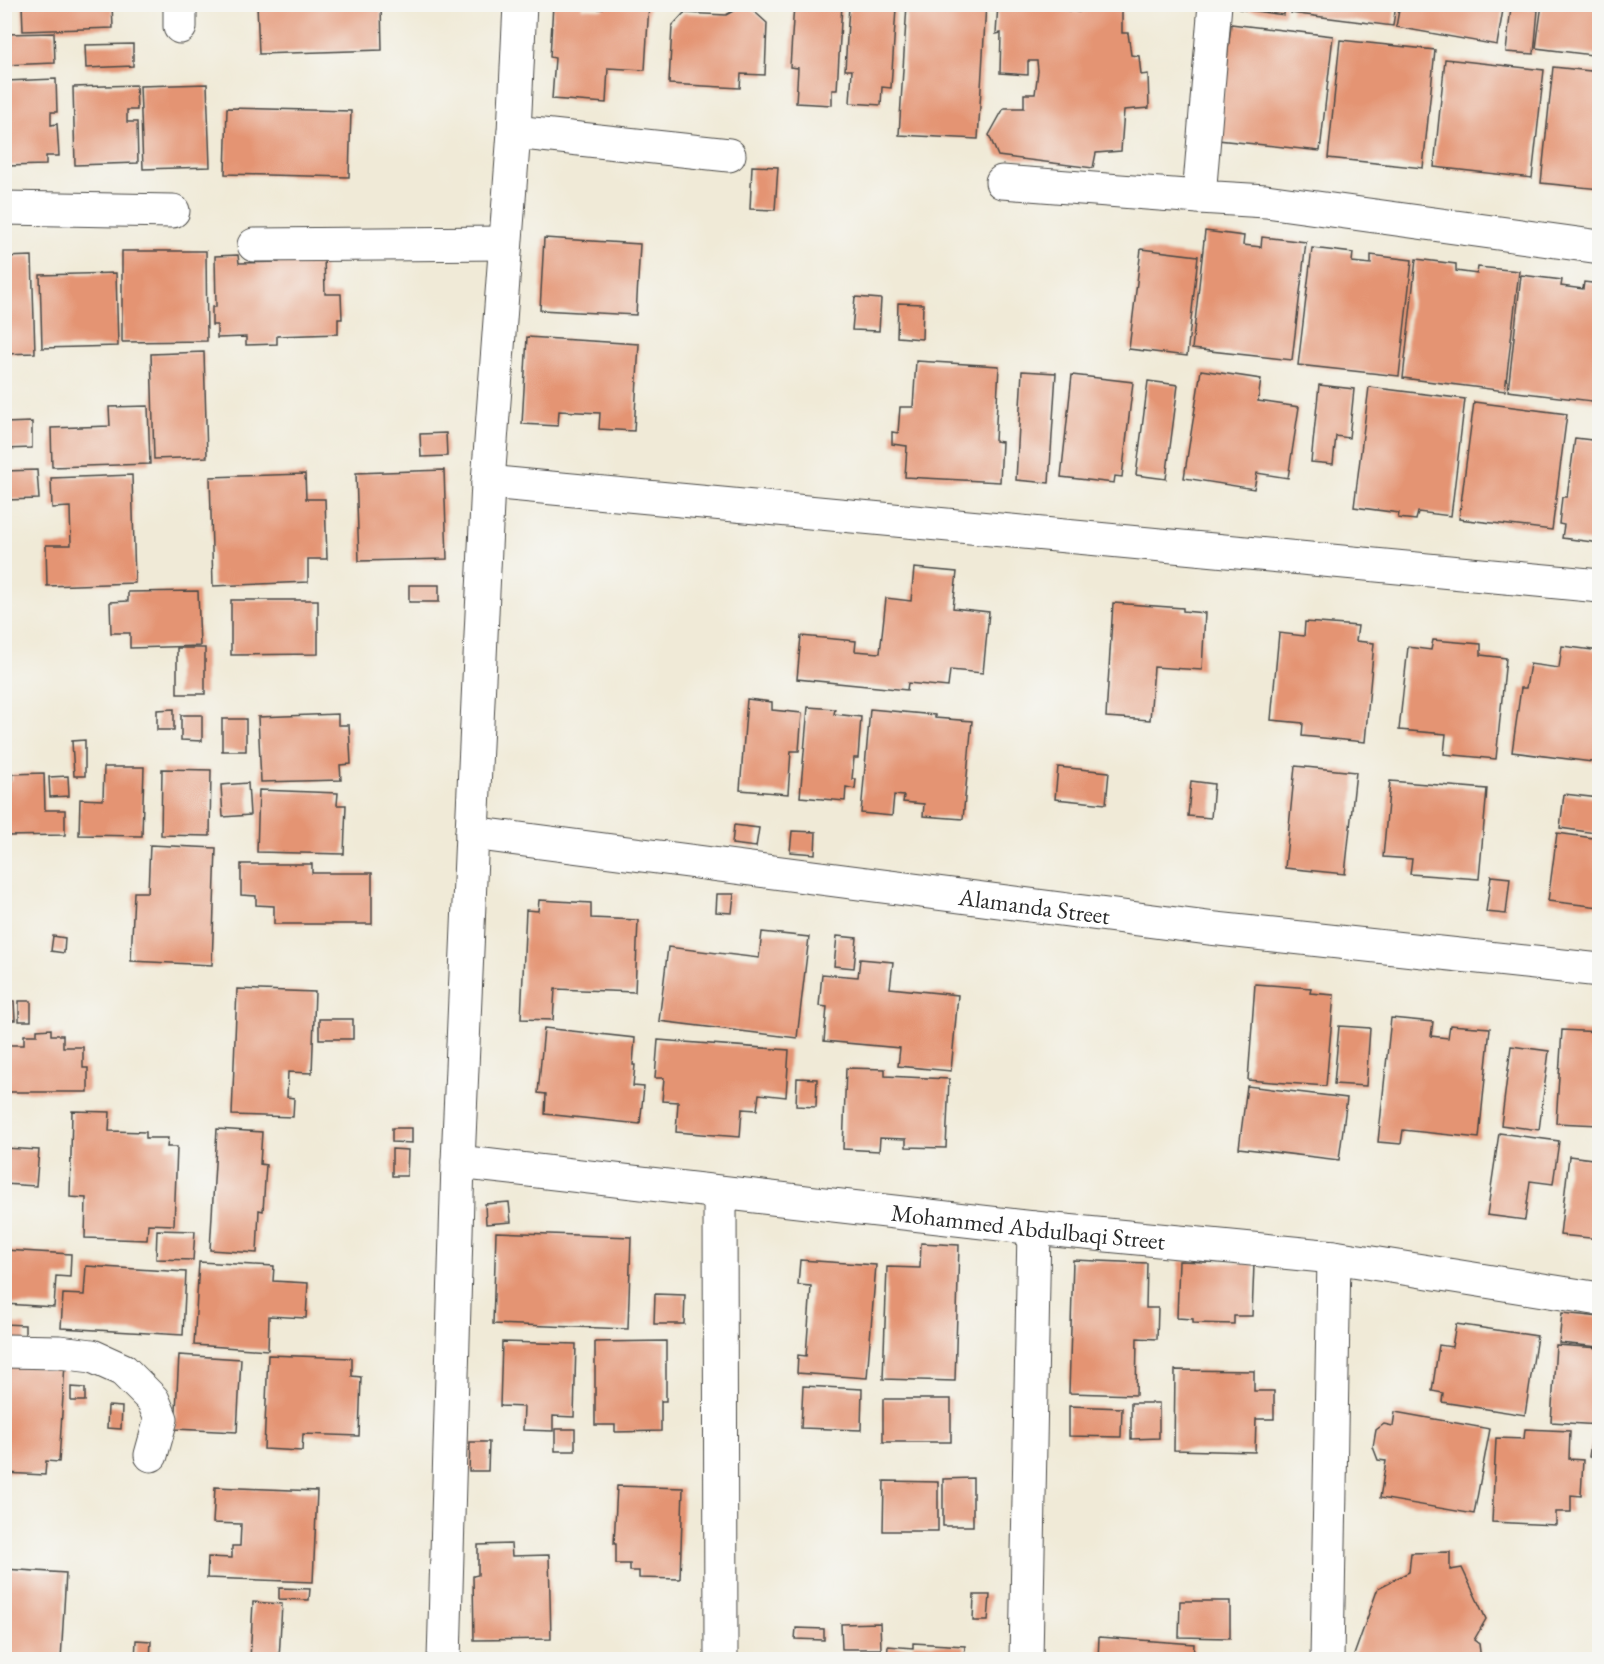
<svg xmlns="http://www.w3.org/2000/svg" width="1604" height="1664" font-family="'EB Garamond',serif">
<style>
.building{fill:#e49473}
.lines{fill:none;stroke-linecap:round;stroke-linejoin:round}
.minor-casing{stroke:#494845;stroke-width:35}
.minor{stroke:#fff;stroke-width:33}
.labels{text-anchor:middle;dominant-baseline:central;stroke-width:4.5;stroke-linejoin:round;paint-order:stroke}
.street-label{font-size:24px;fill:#2b2b2b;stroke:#f6f6f2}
</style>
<rect width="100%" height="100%" fill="#f6f6f2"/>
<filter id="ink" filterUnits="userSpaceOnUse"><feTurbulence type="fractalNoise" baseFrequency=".0167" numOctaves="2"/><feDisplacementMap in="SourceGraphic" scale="12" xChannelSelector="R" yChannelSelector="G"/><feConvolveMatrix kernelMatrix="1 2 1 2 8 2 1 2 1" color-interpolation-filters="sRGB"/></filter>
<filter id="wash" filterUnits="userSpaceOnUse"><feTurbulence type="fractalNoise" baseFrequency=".008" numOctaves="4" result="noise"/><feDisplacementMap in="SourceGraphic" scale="24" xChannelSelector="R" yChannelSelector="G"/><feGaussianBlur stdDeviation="1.35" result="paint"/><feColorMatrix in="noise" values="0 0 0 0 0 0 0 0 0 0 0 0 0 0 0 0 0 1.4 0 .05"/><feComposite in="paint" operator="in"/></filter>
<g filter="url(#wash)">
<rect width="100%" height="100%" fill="#f0ead7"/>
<g id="blocks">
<g class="building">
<path d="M22,4h90l1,24 -90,3z"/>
<path d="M257,4h124l1,46 -123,4z"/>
<path d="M553,4h29v4l21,1v-5h46l-4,66 -37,-2 -2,35 -54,-4 3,-41 -5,-1z"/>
<path d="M746,4l21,19 -2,52 -24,-1 -1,14 -71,-4 3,-58 12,-13 42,2z"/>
<path d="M794,4h48l-5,86h-5v15l-36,-2 2,-35 -8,-1z"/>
<path d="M907,4h79l-8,135 -79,-4z"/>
<path d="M998,4h59v5l22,3 1,-8 42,1v28h6l3,22 8,1 2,19 7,-1 1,34 -25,2 -3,41 -25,2 -3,15 -95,-12 -9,-21 15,-27h20v-14h11l3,-23 -1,-10h-9v14l-28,-2 1,-40 -5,1z"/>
<path d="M1240,4h45l-1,11 -45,-6z"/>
<path d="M1292,4h104l-3,22 -102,-13z"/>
<path d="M1400,4h104l-7,41 -101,-18z"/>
<path d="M1542,4h58v52l-64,-8z"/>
<path d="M849,6l47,2 -5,80 -9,-1 -1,18 -31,-2 2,-33h-7z"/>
<path d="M1511,7l27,3 -4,44 -28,-2z"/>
<path d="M1231,24l102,12 -13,115 -102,-11z"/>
<path d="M54,33l1,30 -51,2v-31z"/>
<path d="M1340,40l95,10 -12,118 -95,-10z"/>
<path d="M133,44v22l-47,2 -1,-23z"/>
<path d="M1445,59l99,11 -12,108 -98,-11z"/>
<path d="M1553,67l47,5v117l-59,-6z"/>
<path d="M56,79l1,33h-6v13l6,-1 2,32h-13v9l-41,1v-85z"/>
<path d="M207,84l3,83 -67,2 -3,-83z"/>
<path d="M136,85l1,25h-10v12h10l1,41 -63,2 -2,-78z"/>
<path d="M227,108l124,3 -2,66 -124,-3z"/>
<path d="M752,166l26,1 -3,43 -25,-1z"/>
<path d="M1205,231l39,5 -1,9 18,2 1,-10 44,5 -14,118 -100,-11z"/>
<path d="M544,238l96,6 -4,71 -96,-5z"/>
<path d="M1312,248l41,5 -1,9 19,2v-9l41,5 -13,116 -101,-11z"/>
<path d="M1141,249l57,7 -11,100 -58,-7z"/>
<path d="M122,251h84l1,90 -85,1z"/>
<path d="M324,254l1,40h16l1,25h-4v15l-61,2v8l-31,1v-8l-29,1v-13h-5v-18h4l-1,-51 23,-1 1,8 40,-1v-7z"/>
<path d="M32,256l3,97 -31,1v-97z"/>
<path d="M1416,259l40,5v7l21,3 1,-7 41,4 -14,120 -102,-13z"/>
<path d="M116,273l2,73 -76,2 -2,-73z"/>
<path d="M1521,275l41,5 -1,6 22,3 1,-7 16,2v118l-92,-11z"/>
<path d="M855,297l26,2 -2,32 -27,-1z"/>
<path d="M898,303l25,1 -1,35 -25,-2z"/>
<path d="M527,337l112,7 -5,87 -35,-2 1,-16 -41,-2 -1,15 -36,-2z"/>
<path d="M204,352l3,105 -53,2 -3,-105z"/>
<path d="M916,361l83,5 -4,75 7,1 -2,40 -95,-5 2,-31 -15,-2v-12l6,1 2,-26h13z"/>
<path d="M1201,370l60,9 -3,22 41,6 -11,71 -31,-5 -3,16 -70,-11z"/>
<path d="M1022,371l34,2 -7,110 -33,-3z"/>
<path d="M1072,375l61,7 -11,95 -7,-1 -1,7 -53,-6z"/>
<path d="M1148,381l30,4 -12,94 -30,-4z"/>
<path d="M1319,385l35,4 -5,49 -13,-2 -3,28 -22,-2z"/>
<path d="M1369,387l96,12 -14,117 -33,-4 -2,8 -18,-2 1,-5 -45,-6z"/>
<path d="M1474,402l93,12 -15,116 -93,-11z"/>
<path d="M148,406l2,58 -98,3 -1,-39 59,-2 -1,-19z"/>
<path d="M32,422v26l-28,1v-26z"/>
<path d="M446,433l1,23 -26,1 -1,-23z"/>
<path d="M1575,438l25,3v102l-38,-5 2,-13 -5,-1 3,-27h5z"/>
<path d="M37,470l2,29 -35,1v-29z"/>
<path d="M444,470l3,89 -88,2 -3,-88z"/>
<path d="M305,474l1,25h19l2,60h-19v23l-95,4 -3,-109z"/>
<path d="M132,475l3,108 -88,3 -1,-41h25l-1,-38 -18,1 -1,-30z"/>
<path d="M914,568l43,4 -4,36 36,4 -6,61 -33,-3 -2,17 -40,-4 -1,7 -110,-11 4,-43 55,5 -1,10 25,2 6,-55 25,3z"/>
<rect x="409" y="585" width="30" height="17"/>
<path d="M198,591l2,55 -70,2v-15h-19l-1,-31 18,-1v-9z"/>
<path d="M231,600h87v54l-87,1z"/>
<path d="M1113,603l70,5v3l22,2 -3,57 -48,-3 -4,53 -44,-3z"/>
<path d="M1305,622l53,4 -2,15 18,2 -9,99 -63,-6 1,-13 -32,-3 8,-87 25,3z"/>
<path d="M1433,640l48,4v11l25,3 -10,101 -52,-5 2,-20 -47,-4 9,-83 23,3z"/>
<path d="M1562,646l38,5v112l-88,-11 9,-64h5l4,-24 29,4z"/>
<rect x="177" y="648" width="28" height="46"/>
<path d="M747,699l25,3v8l30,3 -3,38h-8l-3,43 -48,-4z"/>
<path d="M808,707l27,2 -1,5 27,3 -3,41h-4l-2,21h4l-1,10 -9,-2 -1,14 -45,-4z"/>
<path d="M174,709v21h-17v-20z"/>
<path d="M870,709l65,6v3l37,3 -9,98 -40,-3 1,-12 -21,-2 1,-6 -10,-1 -2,21 -31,-3z"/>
<path d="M338,714v11h11l2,39 -11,1 1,15 -80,2 -3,-65z"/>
<path d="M181,715h21v26l-21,-1z"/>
<rect x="222" y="719" width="24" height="32"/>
<path d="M85,740v36h-11l-2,-35z"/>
<path d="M1295,766l61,6 -11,102 -60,-6z"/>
<path d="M104,767h40l-2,69 -63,-1 1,-36 23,1z"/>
<path d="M1058,767l51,5 -3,32 -51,-5z"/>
<path d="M162,769l49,1 -1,66 -49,-1z"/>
<path d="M44,773l1,37h20v25l-61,1v-55h8v-7z"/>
<path d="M68,776l1,20 -19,1 -1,-20z"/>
<path d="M1191,781l23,3 -3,34 -23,-2z"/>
<path d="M1390,781l97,8 -8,90 -69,-5 2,-15 -29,-2z"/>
<path d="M248,783l2,32 -27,2 -2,-32z"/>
<path d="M259,790l79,3 -1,12h9l-2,49 -87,-2z"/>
<path d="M1564,794l35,4 -4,35 -35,-5z"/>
<path d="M734,825l25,3 -3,19 -24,-3z"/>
<path d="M792,831l24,1 -1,22 -25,-2z"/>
<path d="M1557,833l43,6v68l-52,-6z"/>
<path d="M150,845l66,3 -4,117 -81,-4 3,-69h14z"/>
<path d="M241,864h71v9h60v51h-98v-18l-18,-1v-9l-15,-1z"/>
<path d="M1491,876l19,2 -4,36 -20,-2z"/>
<path d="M717,894h17l-2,19 -16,-1z"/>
<path d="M539,900l52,3v15l47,2 -3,72 -80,-3 -2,31 -32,-1 5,-109 12,1z"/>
<path d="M762,932l47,5 -12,101 -138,-17 9,-74 91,11z"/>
<path d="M53,936l12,2 -1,15 -13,-2z"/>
<path d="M837,936l20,2 -3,30 -20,-2z"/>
<path d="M860,959l33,3 -3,26 68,7 -7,76 -53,-5 2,-18 -76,-7 3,-34 -8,-1 3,-32 36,3z"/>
<path d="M1255,984l56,4 -1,5 24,2 -8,91 -78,-6z"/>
<path d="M237,989l78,3 -3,81 -24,-1 -1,25 7,1 -1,19 -61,-2z"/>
<path d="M4,1001h10l1,19h-11z"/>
<rect x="19" y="1001" width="12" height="20"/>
<path d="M1391,1018l42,4 -2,14 17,2 2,-13 40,3 -11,110 -76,-8 -2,14 -23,-2z"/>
<rect x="319" y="1019" width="34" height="20"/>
<path d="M1339,1026l31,2 -4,58 -32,-2z"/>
<path d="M544,1028l91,10 -2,27h2l-2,21 11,1 -4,37 -95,-10 1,-20 -8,-1z"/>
<path d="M51,1029v6h12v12h20v21h5v24h-84v-47h20v-10h13v-5z"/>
<path d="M1562,1030l38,2v93l-44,-2z"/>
<path d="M658,1040l131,10 -3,47 -27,-3 -2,16 -15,-1 -2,28 -64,-5 2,-30 -16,-1 2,-23h-9z"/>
<path d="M1511,1046l38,5 -10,79 -38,-5z"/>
<path d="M846,1068l39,1v7l64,3 -3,69 -40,-1v-8l-26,-1 -1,13 -36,-2z"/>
<path d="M797,1078l20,1 -1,28 -20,-1z"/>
<path d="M1247,1086l100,12 -8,62 -100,-12z"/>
<path d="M72,1111l38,1 -1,19 37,1v6h22l-1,9h10l-3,78 -26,-1 -1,16 -62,-2 1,-40 -16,-1z"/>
<path d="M392,1128h20v15l-20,-1z"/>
<path d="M217,1129l45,3 -2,32 6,1 -3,46 -4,-1 -2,43 -47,-3z"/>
<path d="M1499,1133l60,8 -6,43 -23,-3 -5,39 -38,-5z"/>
<path d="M4,1148l35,2 -3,36 -32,-2z"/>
<path d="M392,1149l16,1 -1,26h-15z"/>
<path d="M1569,1156l31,4v79l-40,-4z"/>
<path d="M509,1202l2,20 -25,2 -1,-20z"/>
<path d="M157,1230l38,1 -2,29 -37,-1z"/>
<path d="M496,1232l135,5 -3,92 -135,-5z"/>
<path d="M921,1243l38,2 -4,136 -72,-2 4,-112 33,1z"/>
<path d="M4,1250l67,4 -1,23 -14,-1 -2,31 -50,-3z"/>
<path d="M800,1260l76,5 -9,113 -70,-5 1,-18 8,1 5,-70 -13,-1z"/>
<path d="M1073,1260l74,3 -1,45h12l-1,31 -20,-1 -1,57 -67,-2z"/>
<path d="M1179,1261l75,3 -2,52h-18v8l-41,-1v-4l-16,-1z"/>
<path d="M199,1262l75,4 -1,15 35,2 -2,35 -37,-2 -1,34 -74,-5z"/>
<path d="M86,1266l100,6 -3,63 -122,-7 2,-34 21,1z"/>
<path d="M655,1294l30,1 -1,29h-30z"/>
<path d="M1562,1313l38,4v30l-41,-4z"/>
<path d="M4,1324l21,1v19l-21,-1z"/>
<path d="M1456,1324l81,12 -12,79 -83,-13 1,-9 -11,-2 7,-46 13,2z"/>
<path d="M666,1341v60h-5v30l-46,1v-7h-20v-83z"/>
<path d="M502,1342l74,2 -2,73 -21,-1v15l-30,-1 1,-23 -24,-1z"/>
<path d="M1556,1345l44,3v77l-49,-3z"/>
<path d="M179,1355l62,4 -4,73 -62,-3z"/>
<path d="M268,1355l84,3v18l9,1 -2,59 -56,-2 -1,17 -38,-2z"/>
<path d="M4,1359l61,4 -6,99 -13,-1 -1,14 -41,-2z"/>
<path d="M1175,1370l79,1v20h20v28h-18l-1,33 -81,-2z"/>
<path d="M803,1386l59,3 -1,41 -60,-2z"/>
<path d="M71,1387l14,1v13h-14z"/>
<rect x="883" y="1399" width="68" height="43"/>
<path d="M1131,1403h28v35l-28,1z"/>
<path d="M108,1406l14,1 -1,22 -14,-1z"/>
<path d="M1069,1406l53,2 -1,29 -52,-1z"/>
<path d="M1395,1412l95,17 -16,85 -94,-16 6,-37 -8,-1 -5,-13 3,-17 8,-6 9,2z"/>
<rect x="555" y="1429" width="20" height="22"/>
<path d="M1525,1429l45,2 -1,28 14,1 -2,36 -10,-1v17h-15v13l-64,-3 4,-84 28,1z"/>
<path d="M1592,1436l8,1v22l-11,-2z"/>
<path d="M470,1442h19l-1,29h-19z"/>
<path d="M973,1478v48h-30v-47z"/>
<path d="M884,1481l54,1v49h-55z"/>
<path d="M617,1486l66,2 -3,91 -41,-1v-7h-9v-7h-14v-20h-2z"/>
<path d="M215,1487l102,4 -4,91 -106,-4 1,-21 24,1v-12h8l1,-22 -28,-1z"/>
<path d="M511,1544l1,12 37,-1 2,84 -77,1 -1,-64 5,-1v-30z"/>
<path d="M1450,1552v18l12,-2 24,51 -12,21 5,4 2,16h-126l-1,-5 24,-67 31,-16 2,-19z"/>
<path d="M4,1569l62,4 -5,87h-57l3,-64h-3z"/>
<path d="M279,1588l31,1 -1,11 -30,-1z"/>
<path d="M974,1595h16l-2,26h-15z"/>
<path d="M1180,1601h50v37l-51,-1z"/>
<path d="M253,1602l29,2 -3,56h-29z"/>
<path d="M880,1623l1,26h-39l-1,-25z"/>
<path d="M796,1628l28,1v11l-29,-1z"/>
<path d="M1099,1637l95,7 -1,16h-95z"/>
<path d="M136,1640l15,1 -1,19h-15z"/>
<path d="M913,1643l52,3 -1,14h-77l1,-14 25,2z"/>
</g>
</g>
</g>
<g filter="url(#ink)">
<use href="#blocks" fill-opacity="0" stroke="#494845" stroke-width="1.5"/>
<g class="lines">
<defs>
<g id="minor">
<path d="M180,4v23"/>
<path d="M1215,4l-16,193 67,4 334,46"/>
<path d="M514,132l215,23"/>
<path d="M1002,182l197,15"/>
<path d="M4,208l169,3"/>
<path d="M254,245l251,-2"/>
<path d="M488,482l1112,104"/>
<path id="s1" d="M472,833l736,95 392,42"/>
<path id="s2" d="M458,1162l576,66 300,29 266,42"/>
<path d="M720,1193l1,467"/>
<path d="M4,1351l55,1 33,4 31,14 30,30 8,19 -10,36"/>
<path d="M444,1660l14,-498 14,-329 16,-351 26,-350 6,-128"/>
<path d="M1026,1660l8,-432"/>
<path d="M1327,1660l7,-403"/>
</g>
</defs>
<use href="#minor" class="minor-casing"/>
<use href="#minor" class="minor"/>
</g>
</g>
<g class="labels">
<g class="street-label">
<text stroke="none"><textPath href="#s1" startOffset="567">Alamanda Street</textPath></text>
<text stroke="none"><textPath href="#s2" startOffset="574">Mohammed Abdulbaqi Street</textPath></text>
</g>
</g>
<rect width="1604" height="1664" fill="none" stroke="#f6f6f2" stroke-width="24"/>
</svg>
